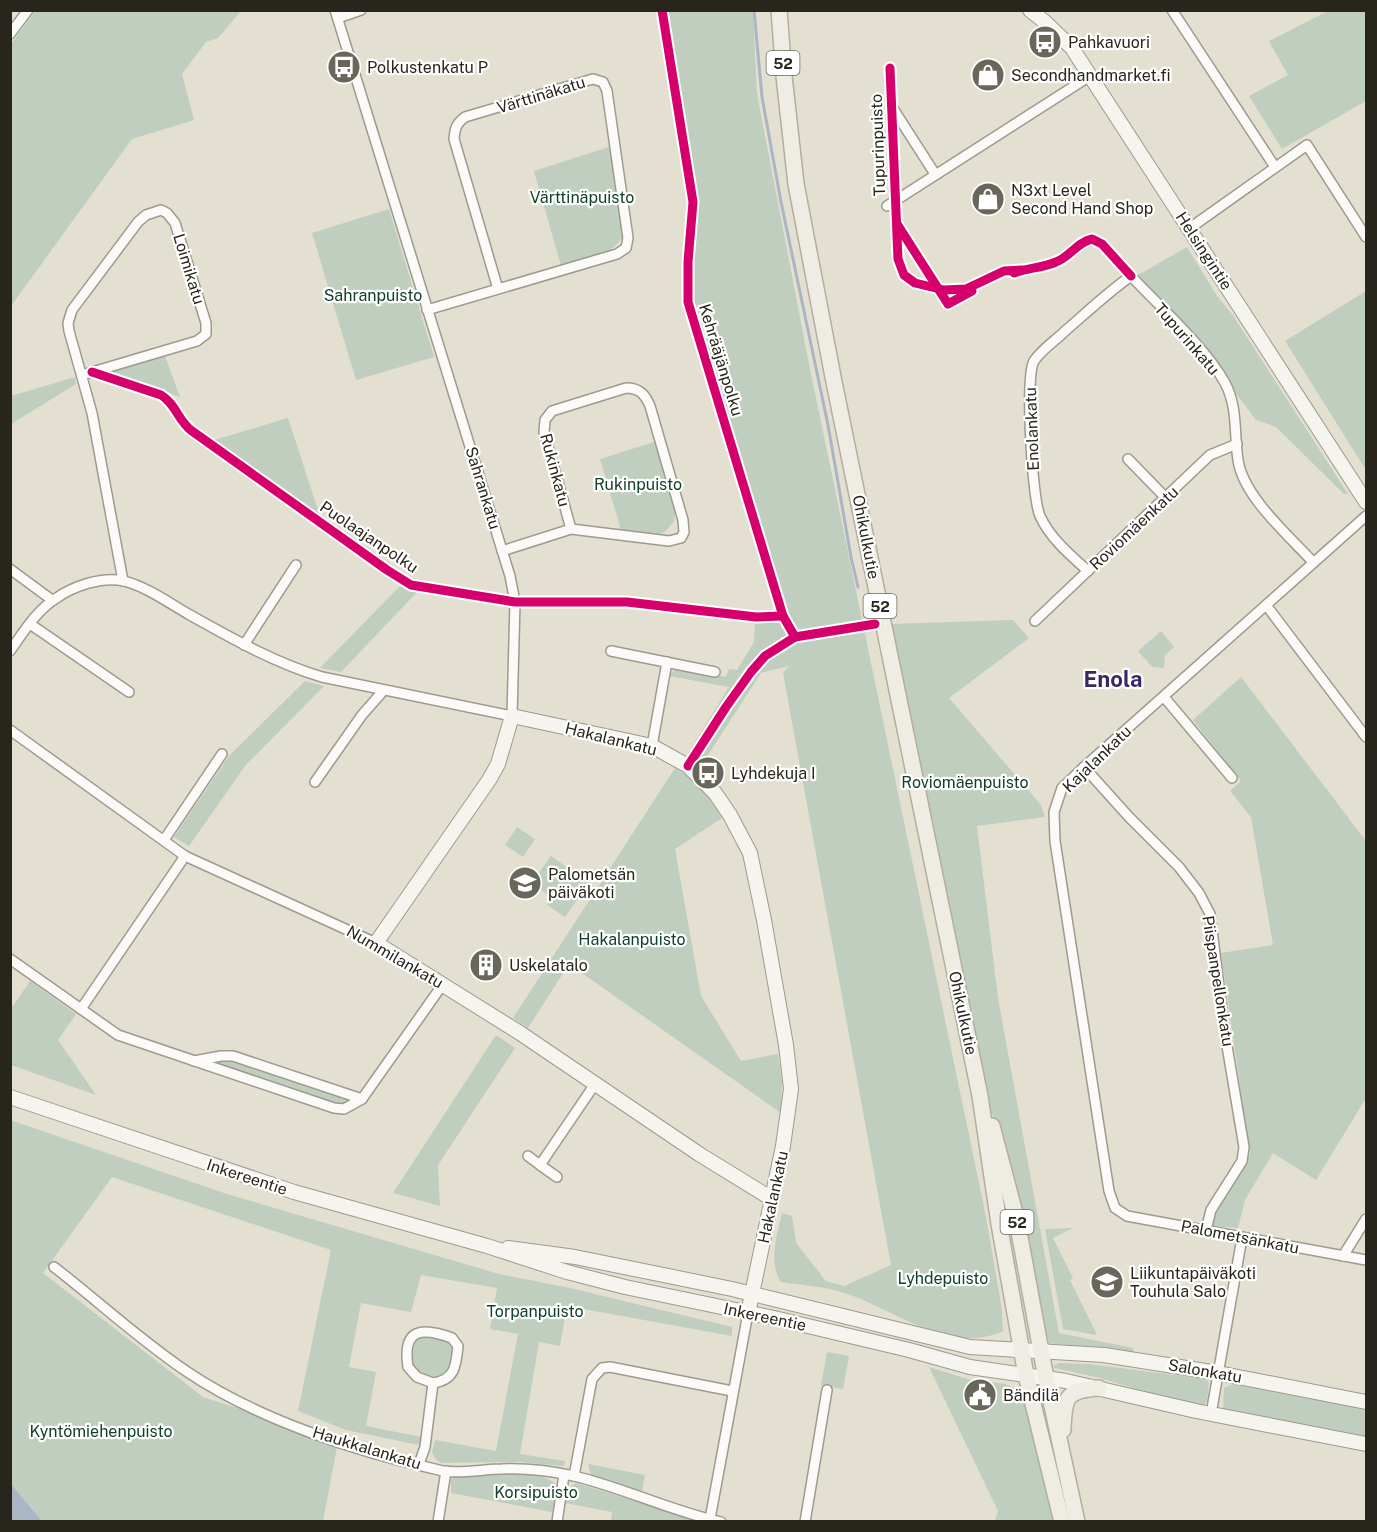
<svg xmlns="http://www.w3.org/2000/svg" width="1377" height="1532" font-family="'Public Sans',sans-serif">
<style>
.green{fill:#bfcebe}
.water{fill:#aab5c5}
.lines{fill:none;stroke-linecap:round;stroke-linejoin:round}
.stream{stroke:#aab5c5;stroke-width:3}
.street-casing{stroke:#9d9a8e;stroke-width:12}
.secondary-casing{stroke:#9d9a8e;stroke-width:16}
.primary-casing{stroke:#b3ae9d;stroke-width:18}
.street{stroke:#fbfaf8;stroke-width:9}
.secondary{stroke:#f5f4ee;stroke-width:14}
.primary{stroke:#efece4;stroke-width:15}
.cycleway-casing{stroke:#fff;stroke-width:13}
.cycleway{stroke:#d6006c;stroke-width:9}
.labels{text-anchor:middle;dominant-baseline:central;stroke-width:4.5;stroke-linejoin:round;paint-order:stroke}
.shield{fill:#fff;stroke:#686760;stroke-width:1.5}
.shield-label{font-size:15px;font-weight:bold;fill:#28261c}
.poi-label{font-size:16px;fill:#28261c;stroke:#fff;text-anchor:start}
.street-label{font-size:16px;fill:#28261c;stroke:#fff}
.park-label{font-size:16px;fill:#12402c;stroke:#fff}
.district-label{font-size:22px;font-weight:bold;fill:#372964;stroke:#fff}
</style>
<rect width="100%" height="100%" fill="#e3e0d1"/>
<g class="green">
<path d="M36,10l205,1 -23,27 -12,4 -24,32 12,46 -62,19 -121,167v-262z"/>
<path d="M1330,10l36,1v90l-84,48 -33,-53 39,-21 -19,-34z"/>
<path d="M660,11h93l4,83 53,275 176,848 16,93 1,21c-55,26 -112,-25 -162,-39 -19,-6 -41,-7 -60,-10 -13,-20 -4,-47 1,-69l10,3 4,27 30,38 18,5 47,-21 -108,-592 6,-7 -28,7 -57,88 -15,-9 40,-65 -60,-11 6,-7 6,-2 45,10 3,-8 8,1 17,-28 1,-21 19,1 8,2 -99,-320 6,-97z"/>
<path d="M612,146l12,89c-12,22 -40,24 -63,31l-27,-95z"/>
<path d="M389,209l45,148 -78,23 -44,-147z"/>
<path d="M1187,247l30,49 15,18 116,180h-4l-68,-67 -20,-7 -61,-81 -57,-64z"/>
<path d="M1366,291v-1v180l-81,-129z"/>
<path d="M165,356l15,41 -74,-25z"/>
<path d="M75,377l1,7 -65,40v-28z"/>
<path d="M288,418l33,101 -110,-78z"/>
<path d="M657,441l19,67 -2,13 -8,10 -6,3 -39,-4 -21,-71z"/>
<path d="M401,585l18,5 -78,82 -21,-4z"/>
<path d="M1013,620l16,18 -80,60 92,107 4,12 -68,9 21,172 61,335 74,15v4l-84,-9 -48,-202 -17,-52 -94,-465z"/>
<path d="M1161,631l13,16 -9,8 -1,13 -12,-1 -14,-16z"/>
<path d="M1241,677l125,164v257l-50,82 -43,-27 -28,47 -7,28 -26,-2 1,-15 37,-56 -29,-202 52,-8 -22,-128 -21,-26 11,-10 -48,-61z"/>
<path d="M305,681l19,5 -79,80 -56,80 -15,-9 55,-81z"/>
<path d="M675,768c23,15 33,27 47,50l-47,31 26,147 40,65 37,-7 4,28 -1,31 -212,-149 -41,64 -15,-10z"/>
<path d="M517,827l18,12 -12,18 -18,-12z"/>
<path d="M551,856l38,27 -24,34 -18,-12 5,-7 -20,-15z"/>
<path d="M30,981l46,33 -18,26 38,55 -85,-30v-56z"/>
<path d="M496,1035l19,13 -77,117 2,41 -47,-13z"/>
<path d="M221,1056l141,43 -18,10 -152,-48z"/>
<path d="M10,1120l217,74 272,80 71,14 162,39v9l-165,-30 -7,40 -21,-4 -19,112 45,7 -1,5 -45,-4 -77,1 -6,-3 -4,-8 3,-12 61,11 22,-117 -28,-5 7,-41 -76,-13 -10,37 -50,-9 -12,64 27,5 -10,54 55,11 -2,8 -73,-15 -48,-19 33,-161 -219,-73 -69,96 160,124 37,12 97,38 -14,74h-281l-31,-37z"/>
<path d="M1073,1228l-20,10 20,40 -3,2 27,55 -34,-6 -18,-100z"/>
<path d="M427,1335c6,2 18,3 23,7 6,6 3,27 -3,32 -10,8 -30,-1 -35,-10 1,-13 0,-26 15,-29z"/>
<path d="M827,1352l22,4 -6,33 -22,-4z"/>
<path d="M1059,1363l30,1 117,15 3,4 -2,18 -5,6 -21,-4 -81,-25 -45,-10 -2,-2z"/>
<path d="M929,1367l42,13 35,4 8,4 12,16 32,117h-63l3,-10z"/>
<path d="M1233,1384l133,25v29l-143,-28 1,-22z"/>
<path d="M588,1464l57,11 -3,18 -51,-17z"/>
<path d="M513,1474c16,1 30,-1 43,10 1,9 2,20 -4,28l-101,-19v-14l5,-4z"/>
<path d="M576,1483l126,38h-91l1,-9 -47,-9c2,-9 2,-16 11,-20z"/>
</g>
<path class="water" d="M11,1484l31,37h-31z"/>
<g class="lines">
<path class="stream" d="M754,10l8,87 19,105 47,223 23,132 7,30"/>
<defs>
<g id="street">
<path d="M1172,10l103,157"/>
<path d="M338,18l23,-8"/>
<path d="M10,34l18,-24"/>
<path d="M892,107l43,67"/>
<path d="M887,206l203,-130"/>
<path d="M1190,228l117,-83 59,92"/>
<path d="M427,310l190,-56 9,-6 2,-10 -21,-147 -4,-9 -10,-3 -128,38c-9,7 -10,11 -11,22l44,150"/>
<path d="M82,375l115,-34 9,-7v-11l-31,-100 -8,-10 -6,-3 -15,5 -8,7 -66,88 -4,13 1,8 23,82 31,168"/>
<path d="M1128,459l38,39"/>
<path d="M1366,516l-282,251 -22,21 -8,24 1,29 54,350 6,17 12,8 239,44"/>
<path d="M502,551l69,-22 98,12 12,-3 3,-6 -1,-12 -33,-114c-5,-12 -11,-18 -24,-18l-74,23 -7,9 -1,12 27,97"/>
<path d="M10,569l42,31"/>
<path d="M1088,571c-18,-16 -38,-33 -48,-55 -8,-17 -15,-141 -6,-155 8,-12 20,-19 30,-29 22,-19 43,-39 67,-56 28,30 75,72 94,107 13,24 9,51 13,77 5,36 50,75 75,102"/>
<path d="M1266,605l100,132"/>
<path d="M1035,621l175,-166 27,-11"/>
<path d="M30,624l99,68"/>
<path d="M244,645l52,-80"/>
<path d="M10,651c13,-18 26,-40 45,-52 18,-13 47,-23 69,-18 23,6 45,22 66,34 43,24 85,48 132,62l190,39 3,-114 -5,-26 -175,-566"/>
<path d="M611,651l104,21"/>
<path d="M1164,697l68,81"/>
<path d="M10,730l175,126 191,87"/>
<path d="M652,746l15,-84"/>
<path d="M1084,767l45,50 50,50 20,26 11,21 15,120 19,113 -2,14 -31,49 -5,20"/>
<path d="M315,782l47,-67 22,-25"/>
<path d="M164,840l58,-86"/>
<path d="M10,959l108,76 216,73 10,1 18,-10 81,-115"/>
<path d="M81,1009l104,-153"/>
<path d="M194,1061l27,-5h12l129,43"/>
<path d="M528,1156l12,9"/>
<path d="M557,1177l-17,-12 55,-81"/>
<path d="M1343,1256l23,-37"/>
<path d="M54,1267c44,34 86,73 132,104 72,49 172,81 257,100 18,3 41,-2 59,-2 23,-1 49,2 72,7 50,12 97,35 147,46"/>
<path d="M1211,1414l31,-176"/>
<path d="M419,1464l6,-17 8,-64c22,-3 23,-17 25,-37l-6,-8c-30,-11 -50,-10 -44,29l9,10 16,6"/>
<path d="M574,1476l18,-97 10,-11 8,-1 122,24"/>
<path d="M710,1519l38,-206"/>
<path d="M438,1522l8,-51"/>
<path d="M557,1522l7,-47"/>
<path d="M805,1522l22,-132"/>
</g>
<g id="secondary">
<path d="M1030,10l15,12 27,26 294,454"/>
<path d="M10,1097l284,95 193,54 80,26 58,15 149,31 135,32 61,17 96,14 130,30 170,33"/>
<path d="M508,1248l67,9 157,32 238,58 134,8 114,18 148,29"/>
<path d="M748,1313l35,-167 8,-57 -5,-44 -22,-125 -14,-67 -20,-38 -15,-22 -27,-27 -36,-20 -140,-30 -14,48 -9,16 -113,163 144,90 179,121 73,45"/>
</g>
<g id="primary">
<path d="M779,10l5,66 12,108 38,198 146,714 19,128 27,151 36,147"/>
<path d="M992,1126l25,95 29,157 31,144"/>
<path d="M1063,1430c1,-32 2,-40 36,-42"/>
</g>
</defs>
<use href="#street" class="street-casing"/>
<use href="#secondary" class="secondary-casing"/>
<use href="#primary" class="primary-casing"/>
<use href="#street" class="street"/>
<use href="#secondary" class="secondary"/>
<use href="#primary" class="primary"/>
<defs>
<g id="cycleway">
<path d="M662,10l31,192 -5,60v40l95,314 12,21"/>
<path d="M890,68l8,191 6,16 11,8 29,7 22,-1 38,-18 18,-1"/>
<path d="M897,224l51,80 24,-13"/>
<path d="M1014,273c13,-5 28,-5 42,-11 14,-5 21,-20 36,-23l10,5 29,32"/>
<path d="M92,372l69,23c15,9 17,26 31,36l195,139 24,15 104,17h112l129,15 27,-1"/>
<path d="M688,766l38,-59 25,-35 14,-16 30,-19 80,-13"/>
</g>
</defs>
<use href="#cycleway" class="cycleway-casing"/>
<use href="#cycleway" class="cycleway"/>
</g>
<defs>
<symbol id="bus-disc" viewBox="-11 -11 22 22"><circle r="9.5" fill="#69675b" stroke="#fff"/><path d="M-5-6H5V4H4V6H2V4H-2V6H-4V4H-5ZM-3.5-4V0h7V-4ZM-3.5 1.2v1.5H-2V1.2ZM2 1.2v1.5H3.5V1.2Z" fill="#fff"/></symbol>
<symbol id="shop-disc" viewBox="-11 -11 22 22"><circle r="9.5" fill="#69675b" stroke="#fff"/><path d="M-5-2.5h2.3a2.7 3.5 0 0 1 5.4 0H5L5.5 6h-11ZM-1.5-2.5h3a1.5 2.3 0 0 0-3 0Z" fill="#fff"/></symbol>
<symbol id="school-disc" viewBox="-11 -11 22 22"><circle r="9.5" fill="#69675b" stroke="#fff"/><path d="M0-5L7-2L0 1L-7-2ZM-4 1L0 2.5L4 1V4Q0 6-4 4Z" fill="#fff"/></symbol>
<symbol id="building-disc" viewBox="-11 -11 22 22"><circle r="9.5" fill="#69675b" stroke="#fff"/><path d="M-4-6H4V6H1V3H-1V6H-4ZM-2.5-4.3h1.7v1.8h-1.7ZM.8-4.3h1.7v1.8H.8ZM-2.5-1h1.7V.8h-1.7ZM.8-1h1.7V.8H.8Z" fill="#fff"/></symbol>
<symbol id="civic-disc" viewBox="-11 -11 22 22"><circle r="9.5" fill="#69675b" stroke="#fff"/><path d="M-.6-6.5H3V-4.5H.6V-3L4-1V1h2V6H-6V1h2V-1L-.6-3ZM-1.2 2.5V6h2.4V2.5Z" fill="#fff"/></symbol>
</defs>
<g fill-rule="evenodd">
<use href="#bus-disc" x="1026" y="23" width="38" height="38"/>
<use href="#bus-disc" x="325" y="48" width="38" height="38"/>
<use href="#shop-disc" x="969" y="56" width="38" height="38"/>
<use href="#shop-disc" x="969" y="180" width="38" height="38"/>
<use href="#bus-disc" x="689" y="754" width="38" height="38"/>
<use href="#school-disc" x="506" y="864" width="38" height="38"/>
<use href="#building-disc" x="467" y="946" width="38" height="38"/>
<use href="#school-disc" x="1088" y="1263" width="38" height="38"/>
<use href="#civic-disc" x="961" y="1376" width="38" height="38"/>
</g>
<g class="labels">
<g class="shield">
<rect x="766.5" y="51" width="33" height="24" rx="4.5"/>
<rect x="863.5" y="594" width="33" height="24" rx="4.5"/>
<rect x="1000.5" y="1210" width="33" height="24" rx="4.5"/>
</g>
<g class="shield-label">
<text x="783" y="63">52</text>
<text x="880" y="606">52</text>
<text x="1017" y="1222">52</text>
</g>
<g class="poi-label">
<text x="1068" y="42">Pahkavuori</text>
<text x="367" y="67">Polkustenkatu P</text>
<text x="1011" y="75">Secondhandmarket.fi</text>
<text x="1011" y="190">N3xt Level<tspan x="1011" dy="18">Second Hand Shop</tspan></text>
<text x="731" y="773">Lyhdekuja I</text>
<text x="548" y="874">Palometsän<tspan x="548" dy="18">päiväkoti</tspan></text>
<text x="509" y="965">Uskelatalo</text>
<text x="1130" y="1273">Liikuntapäiväkoti<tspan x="1130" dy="18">Touhula Salo</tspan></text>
<text x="1003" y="1395">Bändilä</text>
</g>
<g class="street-label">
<text transform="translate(541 95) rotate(-17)">Värttinäkatu</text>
<text transform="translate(878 145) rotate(-92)">Tupurinpuisto</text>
<text transform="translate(1204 251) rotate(57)">Helsingintie</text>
<text transform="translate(189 269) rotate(73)">Loimikatu</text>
<text transform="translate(1187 339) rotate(49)">Tupurinkatu</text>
<text transform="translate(721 360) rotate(73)">Kehrääjänpolku</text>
<text transform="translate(1032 429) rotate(-92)">Enolankatu</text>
<text transform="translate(555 470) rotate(75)">Rukinkatu</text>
<text transform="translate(483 488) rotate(73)">Sahrankatu</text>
<text transform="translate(1134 528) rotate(-43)">Roviomäenkatu</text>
<text transform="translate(369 537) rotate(34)">Puolaajanpolku</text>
<text transform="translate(866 537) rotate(79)">Ohikulkutie</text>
<text transform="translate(611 739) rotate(14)">Hakalankatu</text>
<text transform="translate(1097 759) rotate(-44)">Kajalankatu</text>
<text transform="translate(395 957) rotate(30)">Nummilankatu</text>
<text transform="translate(1218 981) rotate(81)">Piispanpellonkatu</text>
<text transform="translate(963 1013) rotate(78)">Ohikulkutie</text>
<text transform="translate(247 1177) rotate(18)">Inkereentie</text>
<text transform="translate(773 1197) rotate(-78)">Hakalankatu</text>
<text transform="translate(1240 1237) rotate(11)">Palometsänkatu</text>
<text transform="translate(765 1317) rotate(12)">Inkereentie</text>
<text transform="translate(1205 1371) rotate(10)">Salonkatu</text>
<text transform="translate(367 1448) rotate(17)">Haukkalankatu</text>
</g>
<g class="park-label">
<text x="582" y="197">Värttinäpuisto</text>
<text x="373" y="295">Sahranpuisto</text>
<text x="638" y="484">Rukinpuisto</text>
<text x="965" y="782">Roviomäenpuisto</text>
<text x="632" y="939">Hakalanpuisto</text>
<text x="943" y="1278">Lyhdepuisto</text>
<text x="535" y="1311">Torpanpuisto</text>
<text x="101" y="1431">Kyntömiehenpuisto</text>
<text x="536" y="1492">Korsipuisto</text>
</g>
<g class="district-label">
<text x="1113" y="679">Enola</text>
</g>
</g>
<rect width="1377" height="1532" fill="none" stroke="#28261c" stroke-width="24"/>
</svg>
